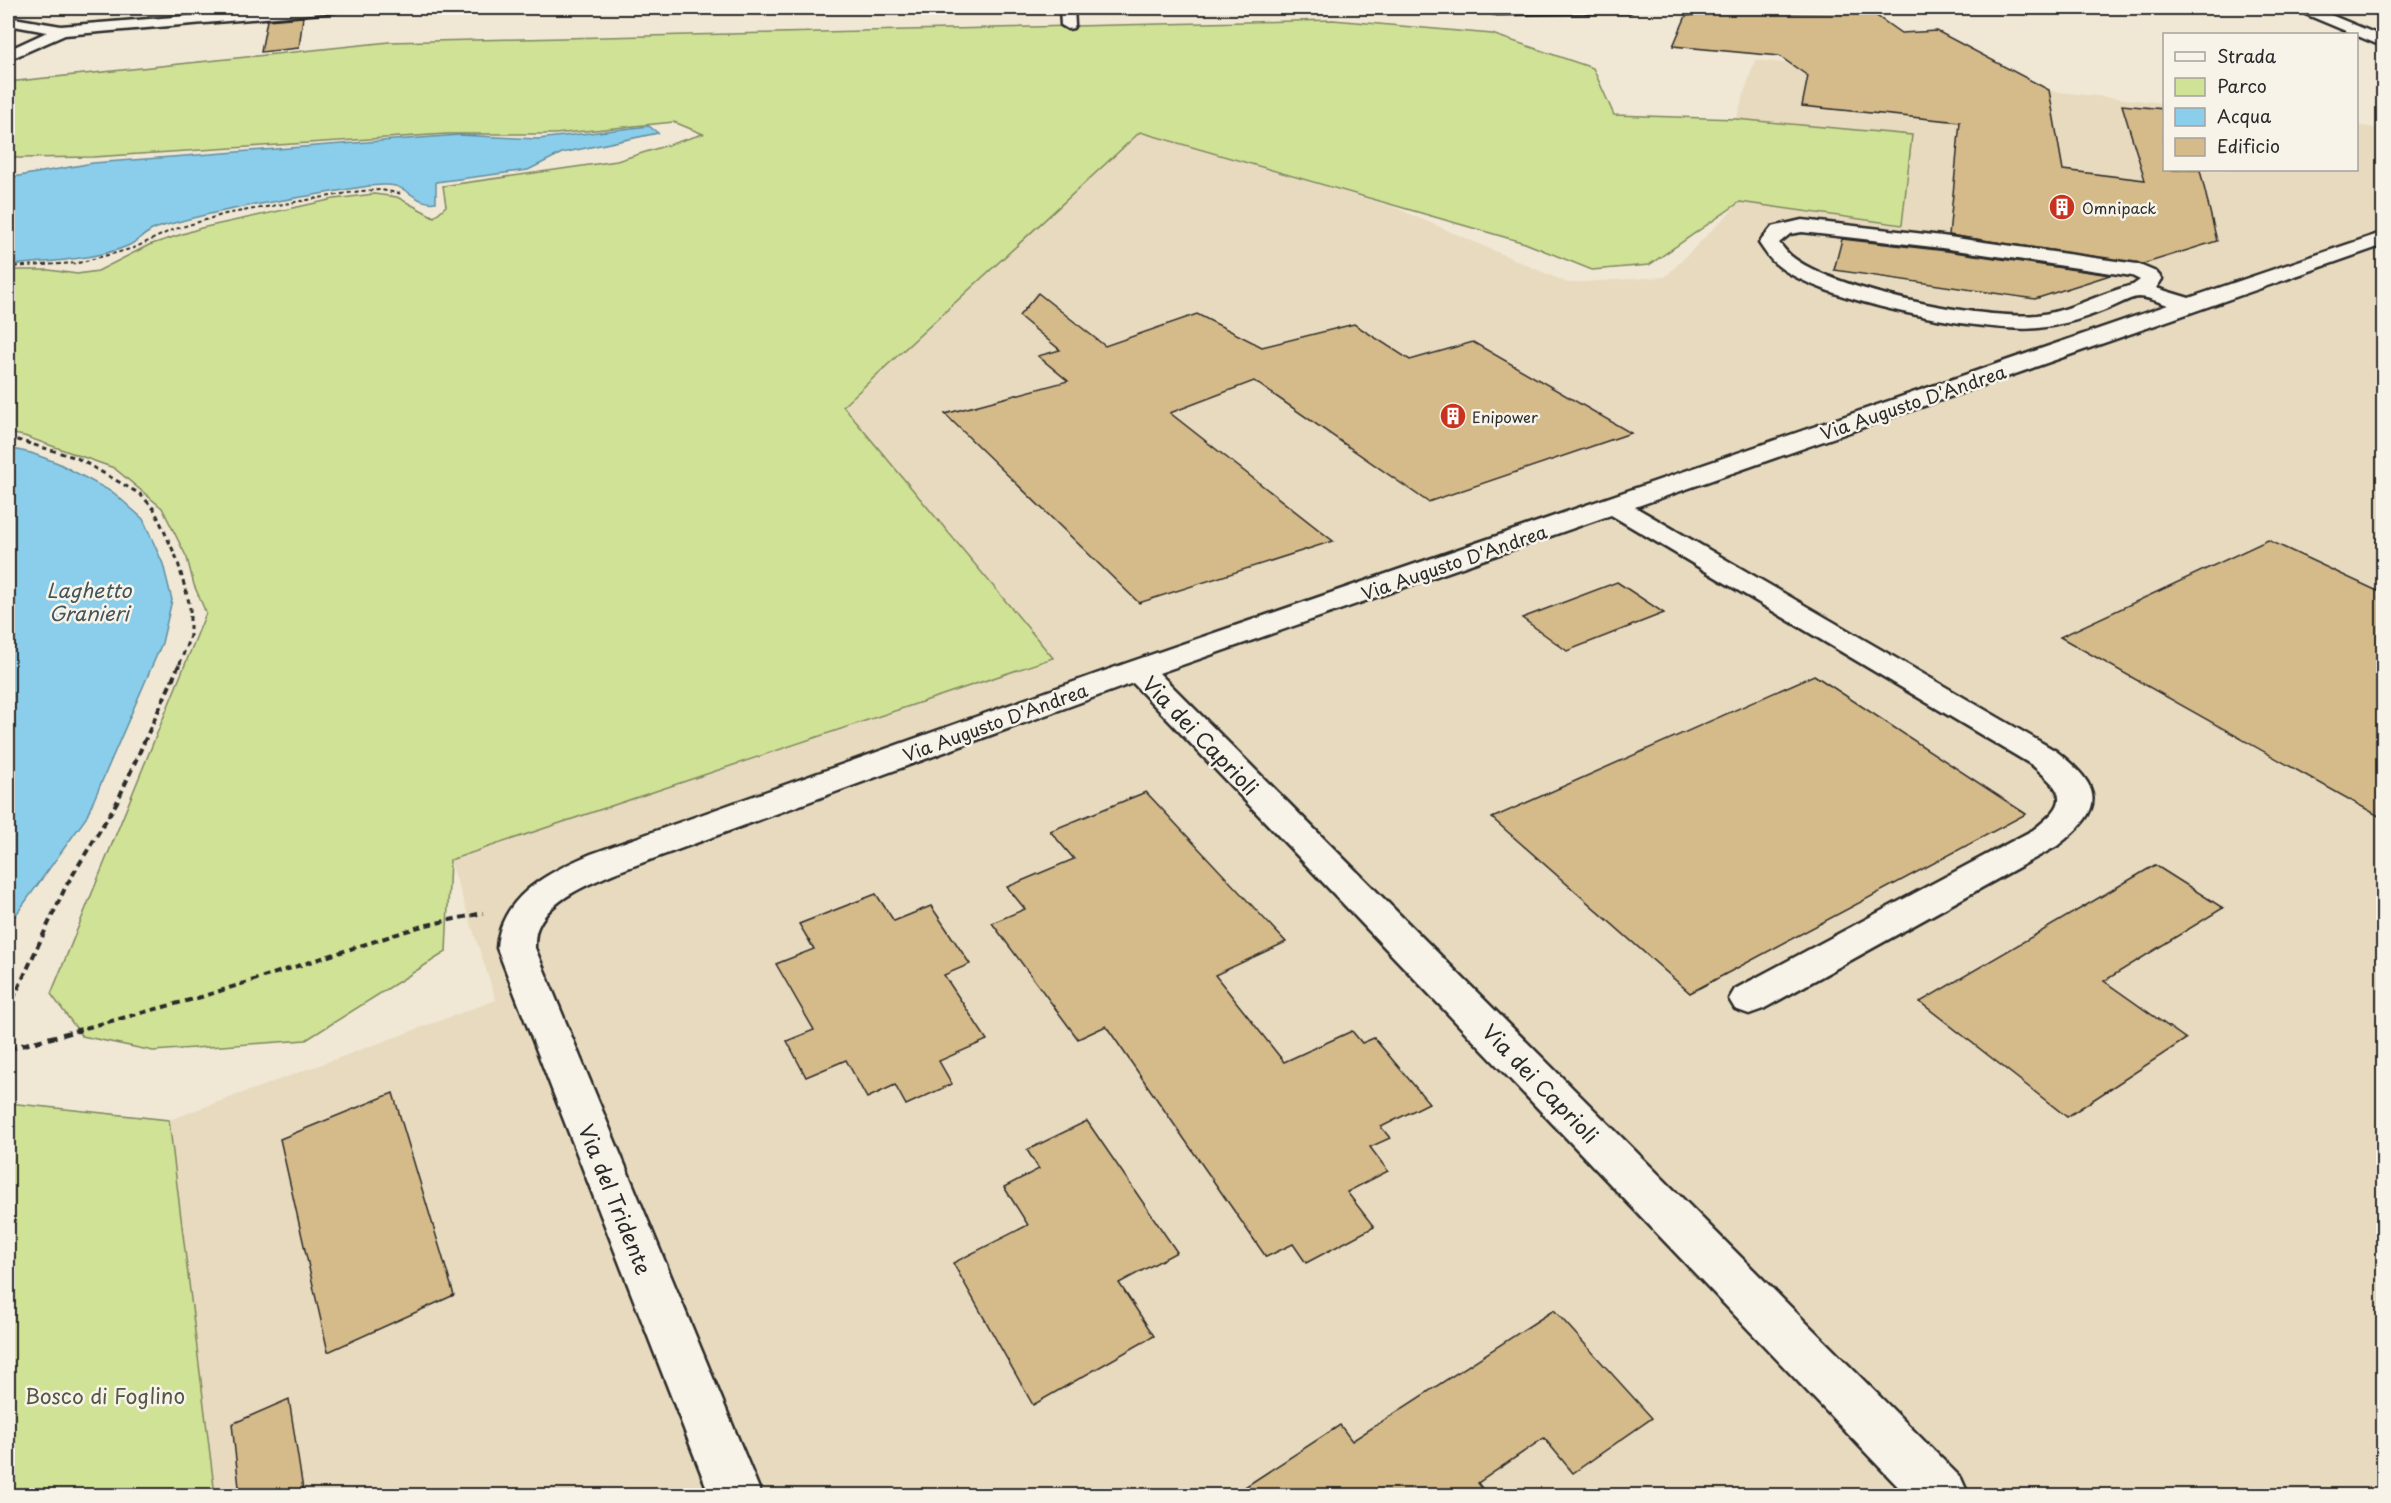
<svg xmlns="http://www.w3.org/2000/svg" width="2391" height="1503" font-family="'Playpen Sans',sans-serif">
<style>
.built{fill:#e8dabe}
.green{fill:#d0e296;stroke:#7e8660;stroke-width:1.5}
.water{fill:#8aceeb;stroke:#648d9e;stroke-width:1.5}
.building{fill:#d5ba8a;stroke:#2b2b2b;stroke-width:1.5}
.lines{fill:none;stroke-linecap:round;stroke-linejoin:round}
.minor-casing{stroke:#2b2b2b;stroke-width:5}
.major-casing{stroke:#2b2b2b;stroke-width:5}
.path-far3{stroke:#2b2b2b;stroke-width:2;stroke-dasharray:4 3;stroke-linecap:butt}
.path-far2{stroke:#2b2b2b;stroke-width:3;stroke-dasharray:5 4;stroke-linecap:butt}
.path-far1{stroke:#2b2b2b;stroke-width:4;stroke-dasharray:7 4.5;stroke-linecap:butt}
.path{stroke:#2b2b2b;stroke-width:5;stroke-dasharray:8 6;stroke-linecap:butt}
.minor{fill:#f7f3e8;fill-rule:evenodd}
.major{fill:#f7f3e8;fill-rule:evenodd}
.labels{text-anchor:middle;dominant-baseline:central;stroke-width:5;stroke-linejoin:round;paint-order:stroke}
.far-poi-label{font-size:15px;fill:#2b2b2b;stroke:#f7f3e8;text-anchor:start}
.street-label{font-size:18px;fill:#2b2b2b;stroke:#f7f3e8}
.water-label{font-size:20px;font-style:italic;fill:#43545b;stroke:#f7f3e8}
.near-street-label{font-size:21px;fill:#2b2b2b;stroke:#f7f3e8}
.near-park-label{font-size:21px;fill:#545946;stroke:#f7f3e8}
</style>
<rect width="100%" height="100%" fill="#f0e8d5"/>
<filter id="ink" filterUnits="userSpaceOnUse"><feTurbulence type="fractalNoise" baseFrequency=".0167" numOctaves="2"/><feDisplacementMap in="SourceGraphic" scale="12" xChannelSelector="R" yChannelSelector="G"/><feConvolveMatrix kernelMatrix="1 2 1 2 8 2 1 2 1" color-interpolation-filters="sRGB"/></filter>
<g filter="url(#ink)">
<path class="built" d="M1755,60l409,43v67h192l1,-45 26,4v1366h-2168l-46,-375 327,-120 -46,-140 602,-201 -209,-253 297,-274 254,75 174,76 97,-6 75,-75 162,23 10,-90 -176,-16z"/>
<g class="green">
<path d="M1333,20l159,14 101,34 21,47 122,4 176,16 -10,90 -162,-23 -91,63 -57,5 -67,-27 -385,-111 -297,274 210,252 -603,202 -4,92 -140,88 -153,11 -71,-15 -31,-42 155,-381 -12,-28 -7,-27 -25,-50 -48,-40 -90,-32 -16,-3v-163h41l28,4 21,-3 51,-26 52,-17 133,-29 40,-5 23,3 37,20 12,-11 -3,-20 174,-25 86,-27 -29,-12 -119,12h-108l-354,23 -74,1 -11,-1v-75l381,-40z"/>
<path d="M8,1103l161,17 46,375h-207z"/>
</g>
<g class="water">
<path d="M649,126l9,7 -96,20 -34,17 -92,12v20c-18,3 -25,-12 -41,-16 -12,-3 -33,1 -45,3 -58,10 -120,18 -176,34 -7,2 -15,4 -22,7 -9,5 -16,13 -27,17 -32,13 -82,15 -117,18v-87l85,-15 366,-28 79,4z"/>
<path d="M8,448l23,5 27,10 56,30 29,26 20,45 9,36 -10,43 -76,175 -71,98 -7,7z"/>
</g>
<g class="building">
<path d="M1773,10l4,3 91,-3 33,23 36,-2 112,59 14,80 82,10 -23,-75 42,4v61h36l17,71 -74,23 -194,-29 11,-113 -158,-16 6,-30 -29,-20 -106,-10 13,-30 13,-1 -4,-3z"/>
<path d="M303,17l-4,31 -38,4 6,-32z"/>
<path d="M1842,239l105,12 163,24 -75,24 -201,-29z"/>
<path d="M1038,293l67,53 92,-32 65,33 92,-23 56,36 63,-18 158,91 -203,69 -174,-121 -84,32 163,128 -194,62 -194,-189 123,-33 -30,-25 22,-6 -41,-34z"/>
<path d="M2268,540l116,54v225l-324,-182z"/>
<path d="M1617,582l47,31 -97,38 -45,-33z"/>
<path d="M1814,675l212,139 -336,179 -198,-175z"/>
<path d="M1146,792l140,150 -71,33 69,87 68,-31 10,12 12,-5 55,65 -48,24 9,11 -20,9 18,24 -41,21 27,35 -68,36 -13,-19 -27,13 -160,-231 -28,13 -86,-116 33,-14 -18,-22 67,-28 -24,-28z"/>
<path d="M2155,865l68,43 -119,73 82,58 -119,78 -147,-115z"/>
<path d="M876,894l18,27 37,-15 39,58 -26,11 43,65 -48,21 13,23 -46,21 -11,-20 -28,13 -21,-38 -40,17 -19,-36 27,-11 -38,-66 38,-15 -15,-25z"/>
<path d="M393,1093l61,202 -126,57 -48,-213z"/>
<path d="M1087,1121l90,131 -58,31 35,53 -121,69 -80,-142 75,-38 -24,-38 35,-18 -12,-19z"/>
<path d="M1554,1310l98,108 -79,55 -29,-35 -66,45 10,13h-257l109,-71 12,16z"/>
<path d="M289,1399l15,97h-64l-8,-72z"/>
</g>
<g class="lines">
<defs>
<g id="minor">
<path d="M289,8h52l-7,4 -269,23 -57,25v-10l39,-18 -39,-7v-8l53,9z"/>
<path d="M1060,8h14l1,17 -2,3 -5,1 -7,-4z"/>
<path d="M1492,8h144l-7,4 -132,2 -5,-1 -2,-3z"/>
<path d="M1802,220l140,16 195,28 19,8 6,7 -6,9 33,10 195,-66v13l-749,262 421,244c47,37 50,57 1,95l-294,163 -14,5 -14,-5 -6,-10 6,-10 298,-159c36,-28 34,-36 -1,-65l-421,-250 -452,158 802,805 8,18h-62l-774,-813 -516,189c-26,11 -65,26 -78,53 -4,7 -4,15 -4,23l227,548h-52l-213,-548c3,-52 52,-76 94,-94l536,-191 1041,-358c-9,-3 -20,-8 -30,-8 -9,1 -18,7 -26,10 -23,10 -49,18 -74,21 -54,6 -222,-28 -262,-64 -7,-5 -12,-14 -17,-21l13,-16zM1802,232l140,16 190,28 8,4 -7,5c-33,8 -62,26 -96,30 -55,5 -203,-24 -246,-59 -4,-3 -8,-9 -12,-13l11,-9z"/>
</g>
<path id="major" d="M2296,8h18l70,29v10l-86,-36z"/>
</defs>
<use href="#minor" class="minor-casing"/>
<use href="#major" class="major-casing"/>
<path class="path-far3" d="M8,267l70,-4 56,-15 38,-18 53,-16 135,-23 21,-1 22,4"/>
<path class="path-far2" d="M8,437l69,21 63,36 14,15 23,50 13,47v30l-11,30"/>
<g class="path-far1">
<path d="M8,1010l58,-124 51,-84 62,-137"/>
<path d="M74,1031l127,-34 221,-71 61,-13"/>
</g>
<path class="path" d="M8,1049l72,-19"/>
<use href="#minor" class="minor"/>
<use href="#major" class="major"/>
</g>
</g>
<defs>
<symbol id="building-disc" viewBox="-11 -11 22 22"><circle r="9.5" fill="#c8321e" stroke="#f7f3e8"/><path d="M-4-6H4V6H1V3H-1V6H-4ZM-2.5-4.3h1.7v1.8h-1.7ZM.8-4.3h1.7v1.8H.8ZM-2.5-1h1.7V.8h-1.7ZM.8-1h1.7V.8H.8Z" fill="#fff"/></symbol>
</defs>
<g fill-rule="evenodd">
<use href="#building-disc" x="2047" y="192" width="30" height="30"/>
<use href="#building-disc" x="1438" y="401" width="30" height="30"/>
</g>
<g class="labels">
<g class="far-poi-label">
<text x="2082" y="207">Omnipack</text>
<text x="1472" y="416">Enipower</text>
</g>
<g class="street-label">
<text transform="translate(1913 402) rotate(-19)">Via Augusto D'Andrea</text>
<text transform="translate(1454 562) rotate(-19)">Via Augusto D'Andrea</text>
<text transform="translate(995 722) rotate(-20)">Via Augusto D'Andrea</text>
</g>
<g class="water-label">
<text x="89" y="590">Laghetto<tspan x="89" dy="23">Granieri</tspan></text>
</g>
<g class="near-street-label">
<text transform="translate(1201 735) rotate(46)">Via dei Caprioli</text>
<text transform="translate(1541 1083) rotate(46)">Via dei Caprioli</text>
<text transform="translate(616 1199) rotate(68)">Via del Tridente</text>
</g>
<g class="near-park-label">
<text x="105" y="1395">Bosco di Foglino</text>
</g>
</g>
<rect width="2391" height="1503" fill="none" stroke="#f7f3e8" stroke-width="30"/>
<rect x="15" y="15" width="2361" height="1473" fill="none" stroke="#2b2b2b" stroke-width="2" filter="url(#ink)"/>
<rect x="2163" y="33" width="195" height="138" fill="#f7f3e8" stroke="#a5a39c" stroke-width="1.5"/>
<rect x="2175" y="52" width="30" height="9" fill="#f7f3e8" stroke="#a5a39c" stroke-width="1.5"/>
<text x="2217" y="63" font-size="18" fill="#2b2b2b">Strada</text>
<rect x="2175" y="78" width="30" height="18" fill="#d0e296" stroke="#a5a39c" stroke-width="1.5"/>
<text x="2217" y="93" font-size="18" fill="#2b2b2b">Parco</text>
<rect x="2175" y="108" width="30" height="18" fill="#8aceeb" stroke="#a5a39c" stroke-width="1.5"/>
<text x="2217" y="123" font-size="18" fill="#2b2b2b">Acqua</text>
<rect x="2175" y="138" width="30" height="18" fill="#d5ba8a" stroke="#a5a39c" stroke-width="1.5"/>
<text x="2217" y="153" font-size="18" fill="#2b2b2b">Edificio</text>
</svg>
